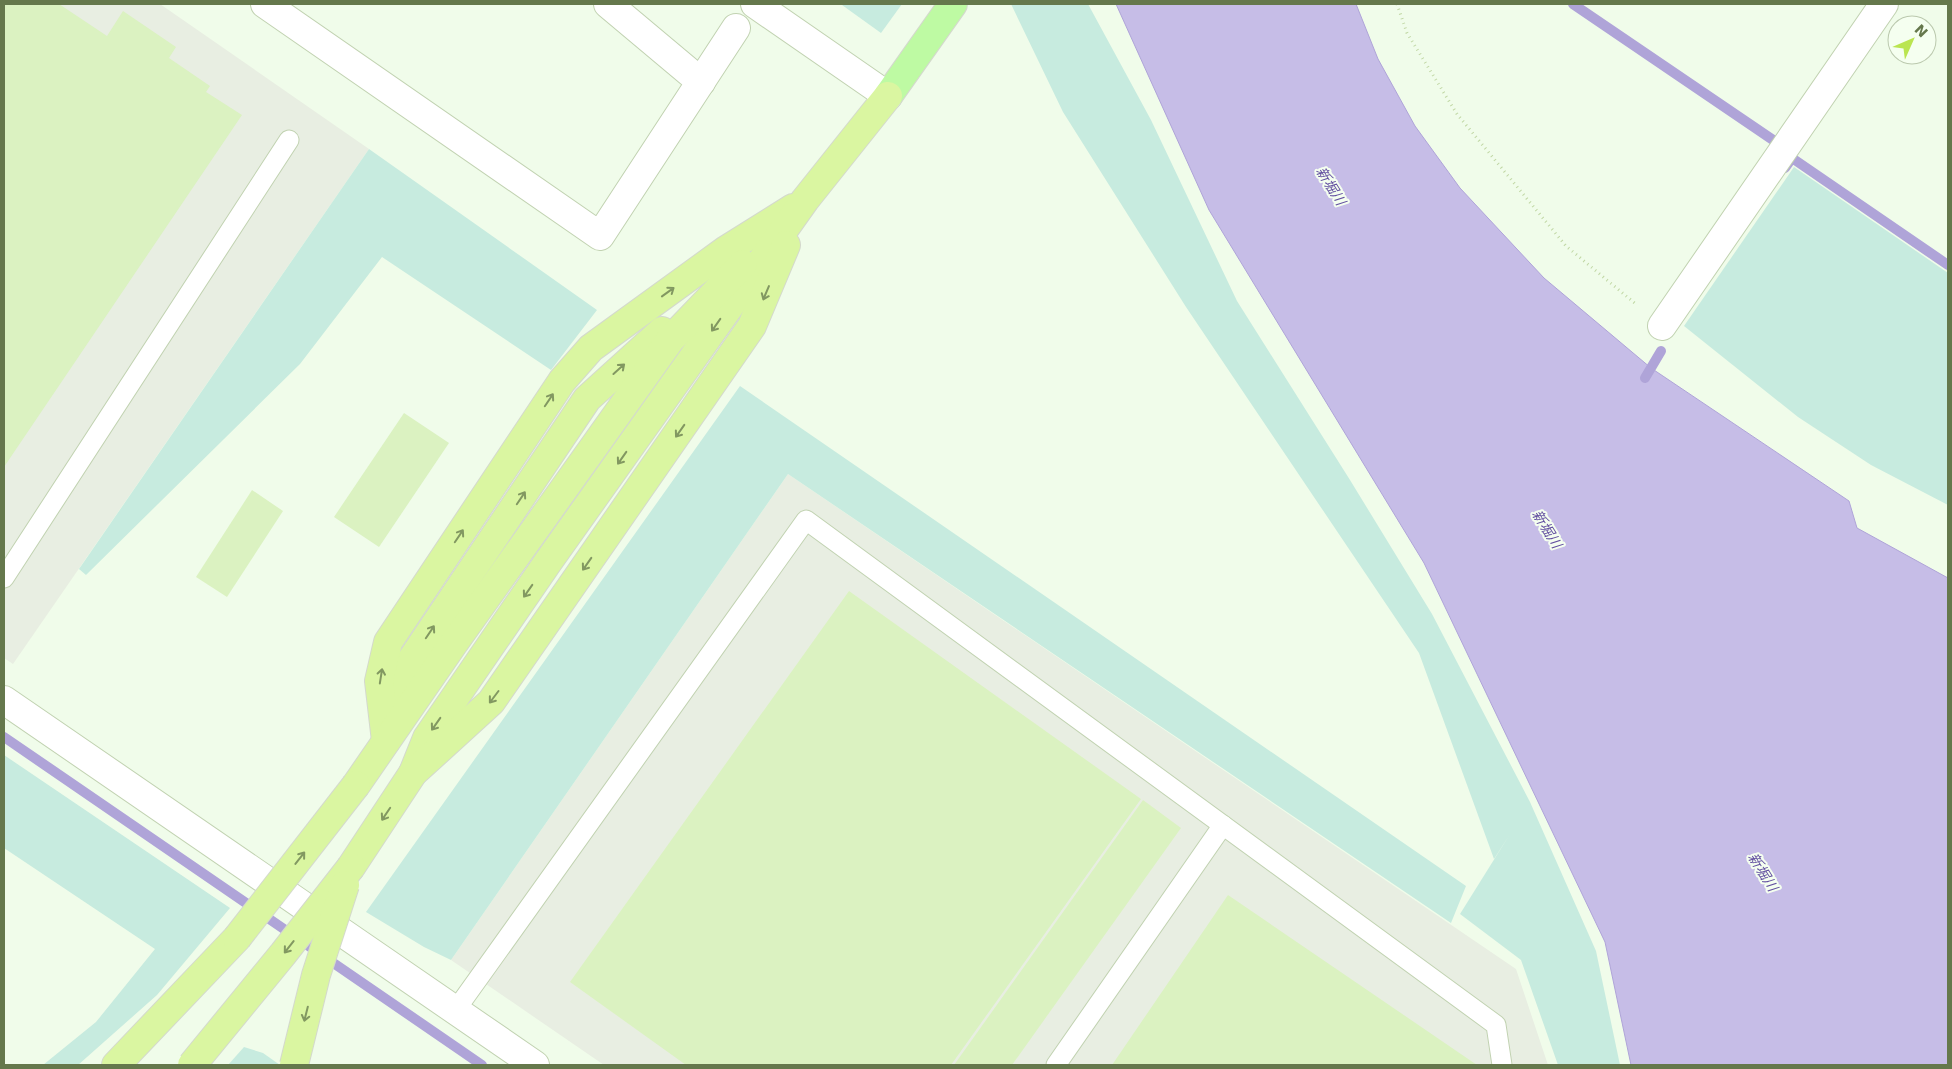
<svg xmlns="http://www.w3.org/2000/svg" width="1952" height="1069" font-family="'DejaVu Sans','Noto Sans JP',sans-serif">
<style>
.industrial{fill:#e8eee2}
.green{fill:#c7ebdf}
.water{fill:#c6bde7;stroke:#afa4d8}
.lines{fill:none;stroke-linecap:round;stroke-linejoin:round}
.stream{stroke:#afa4d8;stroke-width:10}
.building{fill:#dbf2c1}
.service-casing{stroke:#c1d2b1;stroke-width:21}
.minor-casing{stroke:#c1d2b1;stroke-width:30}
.tertiary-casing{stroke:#c1d2b1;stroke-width:30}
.primary-casing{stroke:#d4d9cd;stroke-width:30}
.motorway-casing{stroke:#d4d9cd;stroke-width:30}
.path{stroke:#c0d7a4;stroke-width:3;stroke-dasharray:1 4;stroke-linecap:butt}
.service{stroke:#fff;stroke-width:19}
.minor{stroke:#fff;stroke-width:28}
.tertiary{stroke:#fff;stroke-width:28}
.primary{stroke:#befaa3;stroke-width:28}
.motorway{stroke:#daf6a1;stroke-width:28}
.motorway-bridge-casing{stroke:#d4d9cd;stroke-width:30;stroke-linecap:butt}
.motorway-bridge{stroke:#daf6a1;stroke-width:28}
.oneway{stroke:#829861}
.labels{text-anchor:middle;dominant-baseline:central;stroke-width:4;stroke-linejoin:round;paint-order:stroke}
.water-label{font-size:14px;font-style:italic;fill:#624fa0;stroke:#f5fff0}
</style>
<rect width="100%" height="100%" fill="#f0fcea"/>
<g class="industrial">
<path d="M4,4h156l209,145 -356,515 -9,-6z"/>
<path d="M788,474l728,495 32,96h-944l-153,-105z"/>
</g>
<g class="green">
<path d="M843,4h59l-21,29 -39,-28z"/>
<path d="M1011,4h77l63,116 86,181 113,179 82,134 98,188 66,149 24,114h-62l-37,-105 -61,-46 50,-80 -16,25 -75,-206 -233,-346 -123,-195z"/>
<path d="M369,149l228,161 -46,60 -169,-113 -82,107 -214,211 -7,-6z"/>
<path d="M1794,167l154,106v232l-77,-40 -73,-48 -114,-91z"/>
<path d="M740,386l726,500 -15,37 -663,-449 -337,486 -27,-13 -58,-35z"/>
<path d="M4,755l226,153 -73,87 -79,70h-35l53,-43 59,-73 -151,-101z"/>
<path d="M244,1047l19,6 17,12h-52z"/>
</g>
<path class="water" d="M1116,4h240l22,55 37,67 45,62 84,90 107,90 198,133 8,27 91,50v487h-317l-26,-123 -181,-379 -215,-353z"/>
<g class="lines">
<g class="stream">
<path d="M1573,4l203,138"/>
<path d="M1785,168l7,-10 156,107"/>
<path d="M1645,378l16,-27"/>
<path d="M4,737l478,328"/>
</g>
</g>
<g class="building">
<path d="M4,4h55l48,32 16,-25 53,36 -7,11 41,28 -4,6 36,23 -238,352z"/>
<path d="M404,413l45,30 -70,104 -45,-30z"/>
<path d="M252,490l31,21 -56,86 -31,-20z"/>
<path d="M849,591l292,208 -190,266h-265l-116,-83z"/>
<path d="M1143,800l38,28 -169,237h-58z"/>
<path d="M1228,895l249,170h-365z"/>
</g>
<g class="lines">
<defs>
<g id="service">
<path d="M4,578l285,-438"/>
<path d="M455,1011l351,-491 690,505 6,40"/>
<path d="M1056,1065l167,-240"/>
</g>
<g id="minor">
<path d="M265,4l335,232 136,-208"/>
<path d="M608,4l93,78"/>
<path d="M1662,326l222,-322"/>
</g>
<g id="tertiary">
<path d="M755,4l133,92"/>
<path d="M4,700l531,365"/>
</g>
<path id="primary" d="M888,96l65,-92"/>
<g id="motorway">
<path d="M393,718l17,-56 177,-263 75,-68"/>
<path d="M386,741l-7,-60 9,-39 174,-261 29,-33 135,-98 67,-42"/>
<path d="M413,773l14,-35 121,-176 257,-362 83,-104"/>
<path d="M356,785l98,-142 216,-303 73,-76"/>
<path d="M351,867l62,-94 78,-71 261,-376 34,-81"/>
<path d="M116,1065l121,-127"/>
</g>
</defs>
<use href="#service" class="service-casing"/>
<use href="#minor" class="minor-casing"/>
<use href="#tertiary" class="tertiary-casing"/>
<use href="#primary" class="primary-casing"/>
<use href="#motorway" class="motorway-casing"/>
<path class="path" d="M1397,4l10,29 50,81 109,132 71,59"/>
<use href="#service" class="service"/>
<use href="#minor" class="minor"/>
<use href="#tertiary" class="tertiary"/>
<use href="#primary" class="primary"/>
<use href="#motorway" class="motorway"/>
<defs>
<g id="motorway-bridge">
<path d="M237,938l119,-153"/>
<path d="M192,1065l91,-111 68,-87"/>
<path d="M294,1065l22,-90 29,-90"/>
</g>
</defs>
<use href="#motorway-bridge" class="motorway-bridge-casing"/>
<use href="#motorway-bridge" class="motorway-bridge"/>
</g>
<defs><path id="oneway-shaft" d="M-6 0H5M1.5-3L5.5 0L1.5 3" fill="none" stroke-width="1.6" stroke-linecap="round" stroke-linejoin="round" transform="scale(1.25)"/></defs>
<g class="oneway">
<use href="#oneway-shaft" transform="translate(668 292) rotate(-36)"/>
<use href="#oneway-shaft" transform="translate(766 293) rotate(113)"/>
<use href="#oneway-shaft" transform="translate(716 325) rotate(125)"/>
<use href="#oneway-shaft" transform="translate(619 369) rotate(-42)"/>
<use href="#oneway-shaft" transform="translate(549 400) rotate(-56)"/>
<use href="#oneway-shaft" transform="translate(680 431) rotate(125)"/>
<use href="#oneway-shaft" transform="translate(622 458) rotate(125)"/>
<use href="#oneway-shaft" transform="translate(521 498) rotate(-56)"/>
<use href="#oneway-shaft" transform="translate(459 536) rotate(-56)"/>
<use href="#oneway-shaft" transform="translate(587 564) rotate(125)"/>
<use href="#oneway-shaft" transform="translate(528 591) rotate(125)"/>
<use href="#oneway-shaft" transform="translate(430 632) rotate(-56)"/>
<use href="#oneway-shaft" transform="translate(381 676) rotate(-81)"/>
<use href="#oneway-shaft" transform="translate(494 697) rotate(127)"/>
<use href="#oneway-shaft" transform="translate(436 724) rotate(125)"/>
<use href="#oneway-shaft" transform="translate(386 814) rotate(124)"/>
<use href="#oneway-shaft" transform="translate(300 858) rotate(-52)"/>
<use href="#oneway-shaft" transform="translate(289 947) rotate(128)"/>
<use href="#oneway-shaft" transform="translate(306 1014) rotate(104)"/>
</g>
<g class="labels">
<g class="water-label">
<text transform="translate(1331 186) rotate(58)">新堀川</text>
<text transform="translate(1547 529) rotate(58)">新堀川</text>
<text transform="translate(1763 872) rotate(58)">新堀川</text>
</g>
</g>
<rect width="1952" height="1069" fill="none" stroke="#65784c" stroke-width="10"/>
<g transform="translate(1912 40) rotate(45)"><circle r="24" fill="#f5fff0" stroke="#bbc9ae"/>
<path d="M0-4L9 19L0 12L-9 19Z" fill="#bae550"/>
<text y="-8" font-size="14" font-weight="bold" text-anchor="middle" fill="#65784c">N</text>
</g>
</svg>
